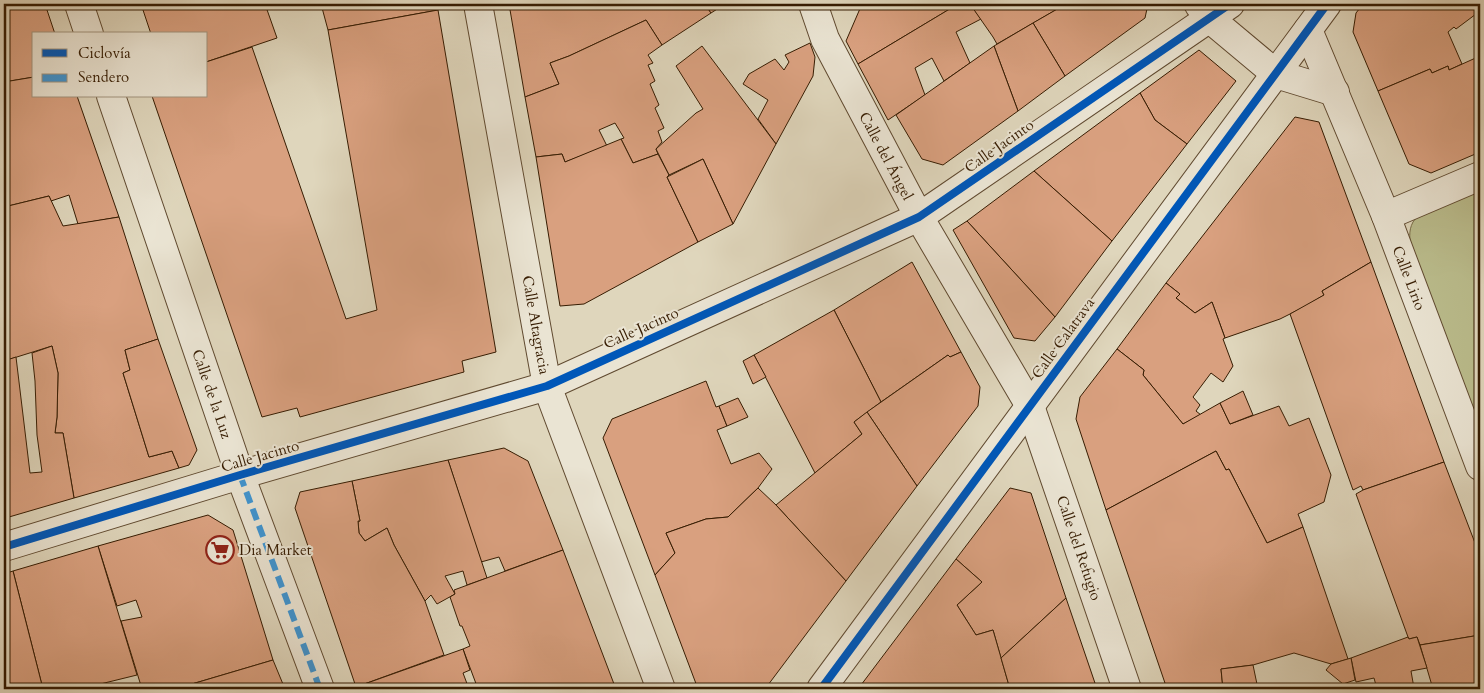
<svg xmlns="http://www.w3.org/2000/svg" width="1484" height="693" font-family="Cardo,serif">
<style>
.green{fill:#babc8c;stroke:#786c47}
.building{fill:#d9a07f;stroke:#361c02}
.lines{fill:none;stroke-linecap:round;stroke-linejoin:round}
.street-casing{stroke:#604a30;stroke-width:30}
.street{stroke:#eae4d3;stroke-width:28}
.quiet{stroke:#3e94d1;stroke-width:6;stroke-dasharray:12 6;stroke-linecap:butt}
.cycleway-casing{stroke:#eae4d3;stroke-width:11}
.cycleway{stroke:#0057b8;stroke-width:8}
.labels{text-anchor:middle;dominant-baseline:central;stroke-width:4;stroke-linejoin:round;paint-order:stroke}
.street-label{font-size:15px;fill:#361c02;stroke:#eae4d3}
.poi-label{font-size:15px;fill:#361c02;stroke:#eae4d3;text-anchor:start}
</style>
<rect width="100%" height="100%" fill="#dfd6bc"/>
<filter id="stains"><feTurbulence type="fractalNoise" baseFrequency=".004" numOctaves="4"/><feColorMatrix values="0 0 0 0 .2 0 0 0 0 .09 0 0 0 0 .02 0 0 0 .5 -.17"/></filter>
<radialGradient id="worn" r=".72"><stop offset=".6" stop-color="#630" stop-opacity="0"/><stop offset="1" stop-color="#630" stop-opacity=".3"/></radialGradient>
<path class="green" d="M1480,188v245l-69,-183c-1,-10 -3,-19 2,-28 10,-16 49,-27 67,-34z"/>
<g class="building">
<path d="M16,4h29l10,30h-21v43l-30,5v-76z"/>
<path d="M141,4h124l12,34 -71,24v-28h-55z"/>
<path d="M321,4h116l1,6 -110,20z"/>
<path d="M509,4h196l6,9 -49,32 -16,-25 -77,36 -19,7 9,21 -34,13z"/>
<path d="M705,4h20l-14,9z"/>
<path d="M862,4h96l-100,60 -12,-23z"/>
<path d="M958,4h12l11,15 -25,13 14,31 -26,18 -12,-23 -17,10 10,27 -37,25 -30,-56z"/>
<path d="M970,4h96l-69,40 -4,-7z"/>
<path d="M1066,4h82l-3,14 -80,58 -32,-53z"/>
<path d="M1363,4h115l2,1v6l-24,18 -2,-2 -6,5 14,32 -13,6 -1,-4 -16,7 -2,-4 -52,22 -25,-59 3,-19z"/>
<path d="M438,10l58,342 -34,9 2,11 -164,45 -3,-9 -35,9 -110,-321h54v-34l46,-15 94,272 31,-9 -49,-280z"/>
<path d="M646,20l16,25 -14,10 5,8 -5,2 7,16 -5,3 9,21 -4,3 9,20 -6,3 4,11 -6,7 2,5 -25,9 -12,-24 3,-1 -9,-15 -16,7 8,16 -42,16 -3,-8 -26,3 -11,-60 34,-13 -9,-21 19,-7z"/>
<path d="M1033,23l32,53 -47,35 -24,-65z"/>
<path d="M810,43l5,14 -2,19 -37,68 -18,-25 10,-19 -25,-16 6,-10 26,-15 9,11 5,-8 -4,-7z"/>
<path d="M702,46l74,98 -43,80 -30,-65 -34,16 -13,-26 40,-36 7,-4 -27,-43z"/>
<path d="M994,46l24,65 -75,54 -21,-6 -26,-44z"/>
<path d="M1199,50l37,31 -49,63 -32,-24 -15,-27z"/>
<path d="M1480,56v96l-49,21 -22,-9 -31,-73 52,-22 2,4 16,-7 1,4z"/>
<path d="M34,77v19h43l42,121 -41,7 -9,-29 -18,6 -2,-5 -45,11v-125z"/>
<path d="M1140,93l15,27 32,24 -75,97 -78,-70z"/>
<path d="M1295,117l24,5 52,140 -49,29 2,4 -20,12 -24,12 -55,19 -13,-36 -17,11 -19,-15 4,-4 -14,-11z"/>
<path d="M621,139l12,24 25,-9 11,21 -2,2 31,65 -114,62 -24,2 -24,-149 26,-3 3,8z"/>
<path d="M703,159l30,65 -35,18 -31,-65z"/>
<path d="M1034,171l78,70 -57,76 -88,-96z"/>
<path d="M49,196l14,30 56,-9 39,122 -33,11 5,20 -7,3 26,84 23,-6 7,17 -105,30 -11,-65h-8l2,-16 1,-44 -6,-27 -48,15v-154z"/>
<path d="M967,221l88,96 -20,24 -21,-3 -61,-108z"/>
<path d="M912,262l49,90 -11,5 -2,-2 -67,47 -47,-92z"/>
<path d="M1371,262l73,200 -81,28 -2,-4 -8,4 -63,-176 34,-19 -2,-4z"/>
<path d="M1166,283l14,11 -4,4 19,15 17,-11 13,36 -2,1 10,27 -10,16 -12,-9 -18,24 7,8 -4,6 5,4 -18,9 -40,-49 1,-5 -27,-21z"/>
<path d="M834,310l47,92 -27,20 8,12 -47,39 -61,-118z"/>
<path d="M158,339l39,111 -8,15 -10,3 -7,-17 -23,6 -26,-84 7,-3 -5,-20z"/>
<path d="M52,346l6,27 -1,44 -2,16h8l11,65 -65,19 -3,-38 -2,1v-27h1l-1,-19v-73l12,-4 14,116 12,-1 -5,-37 -2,-54 -3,-28z"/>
<path d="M1117,349l27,21 -1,5 40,49 37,-21 10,21 49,-18 10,20 20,-8 22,57 -7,27 -26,12 5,13 -36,16 -38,-74 -3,1 -10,-19 -110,59 -30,-91 4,-22z"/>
<path d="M961,352l19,35 -2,19 -61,80 -50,-74 81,-57 2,2z"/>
<path d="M754,355l12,22 -13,7 -10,-23z"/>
<path d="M706,381l10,26 3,-1 8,20 -10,4 14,34 28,-11 13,16 -14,19 -30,29 -22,2 -40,14 9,20 -20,22 -52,-137 9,-19z"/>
<path d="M1243,391l10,24 -23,9 -10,-21z"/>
<path d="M738,398l10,19 -21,9 -8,-20z"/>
<path d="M867,412l50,74 -71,95 -70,-76 86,-71 -8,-12z"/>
<path d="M504,448l24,13 35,89 -58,21 -6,-14 -18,5 -33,-102z"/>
<path d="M1216,451l10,19 3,-1 38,74 36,-16 45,132 -17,5 -37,-11 -41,12 -32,4 2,20h-56l-61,-179z"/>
<path d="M448,460l39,118 -20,7 -4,-14 -18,5 10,18 -18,10 -6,-9 -6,6 -31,-56 -7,-17 -22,13 -6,-8 -1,-12h2l-8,-40z"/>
<path d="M1444,462l36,94v79l-60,10 -3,-8 -8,2 -1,-2 -52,-143 7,-4z"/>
<path d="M6,479l3,38 -5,1v-38z"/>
<path d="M352,481l8,40h-2l1,12 6,8 22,-13 7,17 31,56 19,54 -88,32 -61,-179 5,-16z"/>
<path d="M758,488l18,17 70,76 -81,108h-67l-43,-114 20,-22 -9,-20 40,-14 22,-2z"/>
<path d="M1010,488l21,5 35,105 -65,60 -8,-28 -17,5 -19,-30 25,-23 -26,-23z"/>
<path d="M208,515l25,15 40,130 -98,29h-33l-21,-68 21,-4 -6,-17 -19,6 -19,-60z"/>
<path d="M98,546l39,129 -57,14h-37l-30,-118z"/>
<path d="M563,550l51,134 -14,5h-122l-15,-40 7,-3 -8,-20h-2l-10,-29 5,-3 -1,-4z"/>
<path d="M956,559l26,23 -25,23 19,30 17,-5 17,59h-152z"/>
<path d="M13,571l30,118h-39v-115z"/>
<path d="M1066,598l31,91h-87l-9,-31z"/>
<path d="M1480,635v54h-47l-13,-44z"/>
<path d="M1408,637l1,2 8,-2 10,31 -16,3 3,17 17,-3 2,4h-56l-3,-11 -18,4 -5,-24z"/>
<path d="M463,649l7,21 -7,3 6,16h-112l-1,-2z"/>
<path d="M1351,658l4,22 -12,4 -17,-14 5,-6z"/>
<path d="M273,660l12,29h-110z"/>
<path d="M1253,665l5,24h-35l-2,-20z"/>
</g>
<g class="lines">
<defs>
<g id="street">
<path d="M79,4l10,30"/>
<path d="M478,4l69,382 114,303"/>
<path d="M813,4l12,35 94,178 111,189 97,283"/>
<path d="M1199,5l10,13 67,56 59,18"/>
<path d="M1308,30l78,186 94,250"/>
<path d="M111,96l129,379 80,214"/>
<path d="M1386,216l94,-40"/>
<path d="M4,547l236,-72 307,-89 372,-169 311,-213"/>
<path d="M821,689l506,-685"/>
</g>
</defs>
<use href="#street" class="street-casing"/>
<use href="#street" class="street"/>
<path class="quiet" d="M240,475l80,214"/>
<defs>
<g id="cycleway">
<path d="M4,547l236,-72 307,-89 372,-169 311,-213"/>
<path d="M821,689l506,-685"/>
</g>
</defs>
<use href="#cycleway" class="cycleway-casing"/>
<use href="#cycleway" class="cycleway"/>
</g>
<defs>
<symbol id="supermarket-ring" viewBox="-11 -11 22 22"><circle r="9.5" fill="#eae4d3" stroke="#8f2418" stroke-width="1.5"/><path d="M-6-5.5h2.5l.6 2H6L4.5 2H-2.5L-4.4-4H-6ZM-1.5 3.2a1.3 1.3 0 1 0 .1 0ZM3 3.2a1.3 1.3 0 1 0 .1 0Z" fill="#8f2418"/></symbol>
</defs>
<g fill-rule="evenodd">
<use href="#supermarket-ring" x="204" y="534" width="32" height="32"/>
</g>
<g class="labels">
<g class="street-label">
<text transform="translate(999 146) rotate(-35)">Calle Jacinto</text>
<text transform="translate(886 156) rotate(62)">Calle del Ángel</text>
<text transform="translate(1409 278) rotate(69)">Calle Lirio</text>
<text transform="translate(536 325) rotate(80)">Calle Altagracia</text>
<text transform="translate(641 328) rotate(-24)">Calle Jacinto</text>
<text transform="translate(1063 338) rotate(-54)">Calle Calatrava</text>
<text transform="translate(212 394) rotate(71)">Calle de la Luz</text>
<text transform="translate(260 456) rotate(-16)">Calle Jacinto</text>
<text transform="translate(1079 548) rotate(71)">Calle del Refugio</text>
</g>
<g class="poi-label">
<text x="239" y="550">Dia Market</text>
</g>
</g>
<rect width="1484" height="693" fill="none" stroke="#dfd6bc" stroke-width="20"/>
<rect x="5" y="5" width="1474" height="683" fill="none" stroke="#361c02" stroke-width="2.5"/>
<rect x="10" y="10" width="1464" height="673" fill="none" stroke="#361c02"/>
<rect x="32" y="32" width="175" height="65" fill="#eae4d3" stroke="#a2947f"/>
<rect x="42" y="49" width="25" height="8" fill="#0057b8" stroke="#a2947f"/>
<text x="78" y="58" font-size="15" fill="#361c02">Ciclovía</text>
<rect x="42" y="74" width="25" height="8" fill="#3e94d1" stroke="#a2947f"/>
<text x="78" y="82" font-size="15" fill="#361c02">Sendero</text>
<rect width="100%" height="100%" filter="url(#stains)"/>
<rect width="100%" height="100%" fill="url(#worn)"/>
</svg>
